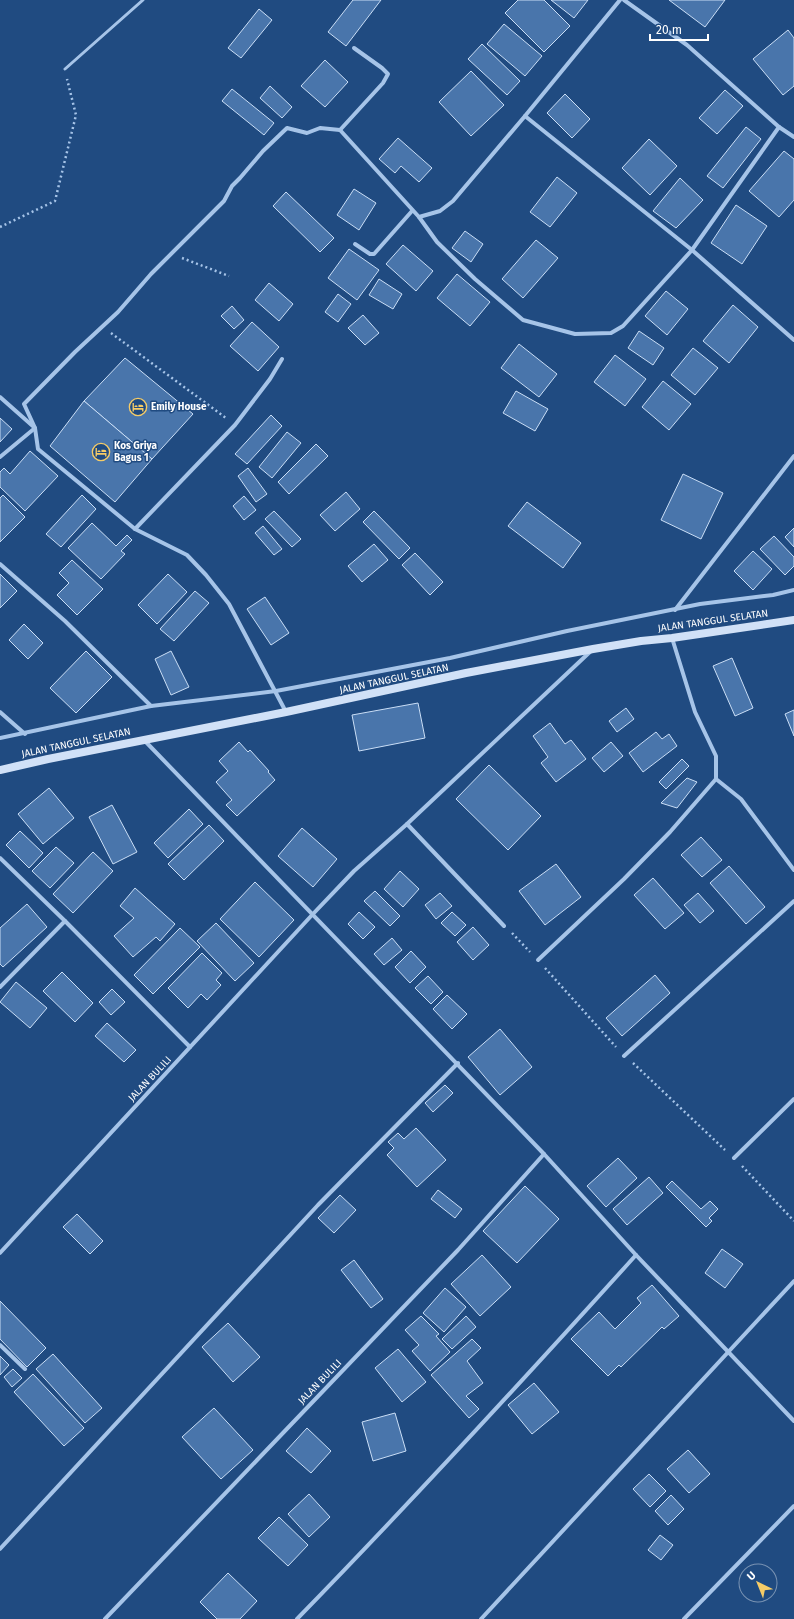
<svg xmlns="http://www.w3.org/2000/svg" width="794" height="1619" font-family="'Fira Sans',sans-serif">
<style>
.building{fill:#4975ab;stroke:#cadef6}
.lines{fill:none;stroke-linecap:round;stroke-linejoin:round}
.path{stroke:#a6c4e8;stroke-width:2.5;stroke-dasharray:2 3;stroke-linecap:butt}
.lane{stroke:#a6c4e8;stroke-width:3}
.street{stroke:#a6c4e8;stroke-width:4}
.secondary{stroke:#d1e1f7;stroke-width:8}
.labels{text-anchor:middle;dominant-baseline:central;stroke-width:3;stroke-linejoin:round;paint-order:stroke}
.poi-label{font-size:10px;font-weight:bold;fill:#fff;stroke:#204b81;text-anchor:start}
.street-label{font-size:10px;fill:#fff;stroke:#204b81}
</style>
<rect width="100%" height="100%" fill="#204b81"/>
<g class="building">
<path d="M353,0h28l-35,46 -18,-14z"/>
<path d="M518,0h26l26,26 -26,26 -39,-39z"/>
<path d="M551,0h37l-14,18z"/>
<path d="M669,0h56l-20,27z"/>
<path d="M259,9l13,11 -31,38 -13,-10z"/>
<path d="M504,24l38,32 -17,20 -38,-32z"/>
<path d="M788,30l6,8v48l-11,9 -30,-36z"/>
<path d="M482,44l38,37 -13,14 -39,-36z"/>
<path d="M325,60l23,22 -23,25 -24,-21z"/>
<path d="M471,71l33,34 -33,31 -32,-34z"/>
<path d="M270,86l22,21 -10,11 -22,-20z"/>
<path d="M232,89l42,34 -10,12 -42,-34z"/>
<path d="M725,90l18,16 -26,28 -18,-16z"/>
<path d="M565,94l25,25 -18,19 -25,-25z"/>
<path d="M746,127l15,12 -38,49 -16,-12z"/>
<path d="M398,138l34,30 -13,14 -18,-16 -6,7 -16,-14z"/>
<path d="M649,139l28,27 -27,29 -28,-27z"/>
<path d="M784,151l10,8v41l-15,17 -30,-26z"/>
<path d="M557,177l20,16 -27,34 -20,-15z"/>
<path d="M680,178l23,22 -27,28 -23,-17z"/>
<path d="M354,189l22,14 -17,27 -22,-15z"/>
<path d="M286,192l48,46 -14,14 -47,-46z"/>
<path d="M736,205l31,21 -25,38 -31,-21z"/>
<path d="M465,231l18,13 -12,18 -19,-14z"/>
<path d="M536,240l22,18 -35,40 -21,-19z"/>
<path d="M403,245l30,26 -17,20 -30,-27z"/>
<path d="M349,249l30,21 -22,30 -29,-22z"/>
<path d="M457,274l33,28 -20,24 -33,-28z"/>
<path d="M379,279l23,15 -9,15 -24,-14z"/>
<path d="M269,283l24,21 -14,17 -24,-21z"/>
<path d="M666,291l22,18 -21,26 -22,-19z"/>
<path d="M338,294l13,10 -13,18 -13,-10z"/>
<path d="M733,305l25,22 -29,36 -26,-22z"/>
<path d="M232,306l12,14 -10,9 -13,-13z"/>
<path d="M363,315l16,18 -14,12 -17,-17z"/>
<path d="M252,322l27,25 -21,24 -28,-25z"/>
<path d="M639,331l25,17 -11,17 -25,-17z"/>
<path d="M519,344l38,30 -18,23 -38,-29z"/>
<path d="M693,348l25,20 -23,27 -24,-20z"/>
<path d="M615,355l31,24 -21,27 -31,-24z"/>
<path d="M125,358l68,56 -41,45 -68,-58z"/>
<path d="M663,381l28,23 -22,26 -27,-23z"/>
<path d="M516,391l32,18 -13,22 -32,-18z"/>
<path d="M84,401l68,58 -37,43 -65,-56z"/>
<path d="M271,415l11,11 -35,38 -12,-10z"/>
<path d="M0,418l12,11 -12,13z"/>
<path d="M287,432l14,11 -29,35 -13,-11z"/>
<path d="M316,444l12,12 -39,38 -11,-12z"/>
<path d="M30,451l28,25 -33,35 -25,-24v-15l4,-4 6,6z"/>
<path d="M248,468l19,26 -11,8 -18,-26z"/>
<path d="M683,474l40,19 -22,46 -40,-19z"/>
<path d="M346,492l14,17 -25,22 -15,-16z"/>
<path d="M3,495l22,22 -25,25v-44z"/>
<path d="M82,495l14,14 -35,38 -15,-13z"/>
<path d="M244,496l12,14 -12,10 -11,-14z"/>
<path d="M527,502l54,41 -18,25 -55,-42z"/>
<path d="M274,511l27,28 -9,8 -27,-28z"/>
<path d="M374,511l36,37 -11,11 -36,-37z"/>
<path d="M92,523l24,23 11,-11 5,5 -11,11 4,3 -24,25 -33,-31z"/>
<path d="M263,526l19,23 -8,6 -19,-22z"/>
<path d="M794,528v19l-9,-10z"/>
<path d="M774,536l20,21v9l-9,9 -25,-26z"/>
<path d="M374,544l14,16 -26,22 -14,-16z"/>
<path d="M753,551l19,18 -19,21 -19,-19z"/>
<path d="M415,553l28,29 -13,13 -28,-30z"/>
<path d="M72,560l31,29 -26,26 -20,-20 12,-12 -10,-10z"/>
<path d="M0,574l17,17 -17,17z"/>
<path d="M168,574l19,18 -30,32 -19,-19z"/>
<path d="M195,591l14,12 -35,38 -14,-12z"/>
<path d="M265,597l24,36 -18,12 -24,-36z"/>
<path d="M24,624l19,19 -15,16 -19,-19z"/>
<path d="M86,651l26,26 -36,36 -26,-25z"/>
<path d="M171,651l18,36 -18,8 -16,-36z"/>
<path d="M732,658l21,50 -18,8 -22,-50z"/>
<path d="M418,703l7,35 -66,13 -7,-36z"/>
<path d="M626,708l8,11 -17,13 -8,-11z"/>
<path d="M794,710v26l-9,-22z"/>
<path d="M550,723l15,21 6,-4 15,19 -30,23 -15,-19 7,-6 -15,-21z"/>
<path d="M656,732l6,7 7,-5 8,12 -34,26 -14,-19z"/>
<path d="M239,742l9,10 2,-2 19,21 -1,1 7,8 -38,36 -11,-11 6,-5 -16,-18 12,-11 -9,-10z"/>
<path d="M611,742l12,14 -19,16 -12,-14z"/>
<path d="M682,759l7,7 -23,23 -7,-7z"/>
<path d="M489,765l52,51 -33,34 -52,-51z"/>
<path d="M687,778l10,4 -20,26 -16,-5z"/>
<path d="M49,788l25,30 -31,26 -25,-30z"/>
<path d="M112,805l25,47 -24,12 -24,-47z"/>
<path d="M189,809l14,15 -35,34 -14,-15z"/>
<path d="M209,825l15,16 -40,39 -16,-16z"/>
<path d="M302,828l35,31 -24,28 -35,-31z"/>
<path d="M20,831l23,22 -14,15 -23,-23z"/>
<path d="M701,837l21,23 -20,17 -21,-22z"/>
<path d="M56,847l18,16 -24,25 -18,-17z"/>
<path d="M93,852l20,19 -40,42 -20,-19z"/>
<path d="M556,864l25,33 -36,28 -26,-34z"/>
<path d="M729,866l36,41 -19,17 -36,-41z"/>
<path d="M400,871l19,18 -16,18 -19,-18z"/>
<path d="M653,878l31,35 -19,16 -31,-34z"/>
<path d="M255,882l39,38 -35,37 -39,-38z"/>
<path d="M135,888l40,36 -15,17 -4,-4 -23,20 -19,-21 20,-18 -14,-12z"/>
<path d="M375,891l25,25 -10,10 -26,-25z"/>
<path d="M440,893l12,13 -16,13 -11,-14z"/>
<path d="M698,893l16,18 -14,12 -16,-18z"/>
<path d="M27,904l20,23 -44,40 -3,-3v-36z"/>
<path d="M359,912l16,15 -12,12 -15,-15z"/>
<path d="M452,912l14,13 -11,11 -14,-13z"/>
<path d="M216,923l38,40 -19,18 -38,-40z"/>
<path d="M473,927l16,18 -16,15 -16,-18z"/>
<path d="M180,928l20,19 -47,47 -19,-19z"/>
<path d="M392,938l10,12 -18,15 -10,-11z"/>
<path d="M411,951l15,16 -16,16 -15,-16z"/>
<path d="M202,953l20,20 -6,7 5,5 -14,15 -6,-6 -13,14 -20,-20z"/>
<path d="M62,972l31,31 -18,19 -32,-31z"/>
<path d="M655,975l15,18 -48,43 -16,-18z"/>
<path d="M428,976l15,16 -12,12 -16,-16z"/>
<path d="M16,982l31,26 -17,20 -30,-26z"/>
<path d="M112,989l13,13 -14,13 -12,-13z"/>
<path d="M447,995l20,19 -15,15 -19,-20z"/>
<path d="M107,1023l29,27 -12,12 -29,-26z"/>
<path d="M500,1029l32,38 -32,28 -32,-38z"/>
<path d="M445,1085l8,8 -20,19 -8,-9z"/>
<path d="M416,1128l30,32 -29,27 -30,-32 7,-7 -6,-6 10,-9 6,6z"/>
<path d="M618,1158l19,20 -31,29 -19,-21z"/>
<path d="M649,1177l14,16 -36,32 -14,-16z"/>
<path d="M672,1181l29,28 9,-8 8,8 -9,9 3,3 -6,6 -40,-40z"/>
<path d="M525,1186l34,33 -42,44 -34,-32z"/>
<path d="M438,1190l24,19 -7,9 -24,-19z"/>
<path d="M340,1195l16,15 -22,23 -16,-15z"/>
<path d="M77,1214l26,27 -13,13 -27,-27z"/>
<path d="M722,1249l21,15 -18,24 -20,-15z"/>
<path d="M482,1255l29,32 -31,29 -29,-32z"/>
<path d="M354,1260l29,39 -12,9 -30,-38z"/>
<path d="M652,1285l27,31 -15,13 -2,-2 -41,40 -2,-2 -11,11 -37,-37 28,-27 16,17 26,-26 -4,-5z"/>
<path d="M445,1288l21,19 -22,25 -21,-19z"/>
<path d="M0,1301l46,47 -19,19 -27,-28z"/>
<path d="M421,1316l18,18 -3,2 14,16 -20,19 -18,-20 7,-6 -14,-15z"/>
<path d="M466,1316l10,11 -24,22 -10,-10z"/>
<path d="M228,1323l32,34 -27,25 -31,-35z"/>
<path d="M472,1339l9,9 -14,13 16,22 -17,13 13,13 -10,9 -38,-43z"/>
<path d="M398,1349l28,33 -24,20 -27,-34z"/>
<path d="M53,1354l49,54 -17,15 -49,-54z"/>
<path d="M0,1356l9,9 -9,10z"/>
<path d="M13,1369l9,9 -10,9 -8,-10z"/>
<path d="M33,1374l51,54 -20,18 -50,-54z"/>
<path d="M534,1383l25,29 -27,22 -24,-29z"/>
<path d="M214,1408l39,42 -32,29 -39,-42z"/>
<path d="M395,1413l11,38 -33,10 -11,-39z"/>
<path d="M307,1428l24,23 -20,22 -25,-22z"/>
<path d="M688,1450l22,24 -21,19 -22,-24z"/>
<path d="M649,1474l17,17 -16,16 -17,-18z"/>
<path d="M309,1494l21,23 -21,20 -21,-23z"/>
<path d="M671,1495l13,14 -16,16 -13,-14z"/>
<path d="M279,1517l29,28 -20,21 -30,-28z"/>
<path d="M660,1535l13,10 -12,15 -13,-10z"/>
<path d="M228,1573l29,28 -17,18h-23l-17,-17z"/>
</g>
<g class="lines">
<g class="path">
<path d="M0,227l55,-26 21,-86 -9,-36"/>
<path d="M182,258l47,18"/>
<path d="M111,333l115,85"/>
<path d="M512,933l18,19"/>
<path d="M545,968l71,79"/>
<path d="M633,1063l92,87"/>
<path d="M742,1166l52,55"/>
</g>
<path class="lane" d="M65,69l78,-69"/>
<g class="street">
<path d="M624,0l63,45 92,82 15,10"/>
<path d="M525,116l167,134 102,90"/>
<path d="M340,130l43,-47 5,-9 -6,-6 -28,-20"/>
<path d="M419,217l18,25 38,37 48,41 52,14 36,-1 12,-7 69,-76 87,-123"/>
<path d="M355,244l15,10h4l38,-43"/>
<path d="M0,397l35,31 -35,29"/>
<path d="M135,529l100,-104 35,-46 12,-20"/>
<path d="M0,564l65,57 86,85"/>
<path d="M675,610l119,-154"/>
<path d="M672,638l23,74 21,44v23l25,20 53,71"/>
<path d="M0,712l25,22"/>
<path d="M286,712l-57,-108 -23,-29 -19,-20 -52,-26 -97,-80 -3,-21 -11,-24 51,-52 43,-40 33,-38 73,-73 8,-15 8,-8 23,-27 24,-23 20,5 13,-5 20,2 79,87 21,-6 13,-10 72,-85 95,-116"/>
<path d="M0,738l151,-32 125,-15 174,-33 117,-27 133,-27 73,-9 21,-5"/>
<path d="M144,740l400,414 92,101 158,166"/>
<path d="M407,824l185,-174"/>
<path d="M0,858l65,63 -65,66"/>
<path d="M65,921l125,126"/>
<path d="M538,960l86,-81 46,-47 46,-53"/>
<path d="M624,1056l170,-155"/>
<path d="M734,1158l60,-59"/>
<path d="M0,1253l312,-338 42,-44 53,-47 97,102"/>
<path d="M0,1345l25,24"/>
<path d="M0,1549l318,-344 140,-142"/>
<path d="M105,1619l353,-369 86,-96"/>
<path d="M297,1619c116,-119 228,-241 339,-364"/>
<path d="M481,1619l313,-338"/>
<path d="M684,1619l110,-113"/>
</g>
<path class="secondary" d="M0,770l48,-11 238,-47 180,-39 127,-24 48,-8 31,-3 122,-18"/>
</g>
<defs>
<symbol id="hotel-ring" viewBox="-11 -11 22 22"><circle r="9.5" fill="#204b81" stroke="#f6cc67" stroke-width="1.5"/><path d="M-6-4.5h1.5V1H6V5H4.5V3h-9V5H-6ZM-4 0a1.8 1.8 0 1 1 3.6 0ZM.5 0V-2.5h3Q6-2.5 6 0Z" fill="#f6cc67"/></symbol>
</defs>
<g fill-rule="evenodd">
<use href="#hotel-ring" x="128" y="397" width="20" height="20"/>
<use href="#hotel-ring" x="91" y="442" width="20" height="20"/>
</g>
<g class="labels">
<g class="poi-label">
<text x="151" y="407">Emily House</text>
<text x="114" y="446">Kos Griya<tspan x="114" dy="12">Bagus 1</tspan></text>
</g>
<g class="street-label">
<text transform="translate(713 621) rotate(-8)">JALAN TANGGUL SELATAN</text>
<text transform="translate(394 679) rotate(-12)">JALAN TANGGUL SELATAN</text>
<text transform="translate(76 743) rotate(-12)">JALAN TANGGUL SELATAN</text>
<text transform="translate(150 1079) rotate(-47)">JALAN BULILI</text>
<text transform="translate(320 1382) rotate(-46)">JALAN BULILI</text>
</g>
</g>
<g transform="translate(758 1583) rotate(317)"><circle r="19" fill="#204b81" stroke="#7993b3"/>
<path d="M0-3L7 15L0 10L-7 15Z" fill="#f6cc67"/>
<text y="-6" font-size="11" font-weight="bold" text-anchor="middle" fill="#ffffff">U</text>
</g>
<path d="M650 34v6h58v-6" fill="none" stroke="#ffffff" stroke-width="2"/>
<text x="656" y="34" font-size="12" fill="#ffffff" stroke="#204b81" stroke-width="3" paint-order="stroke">20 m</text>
</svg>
